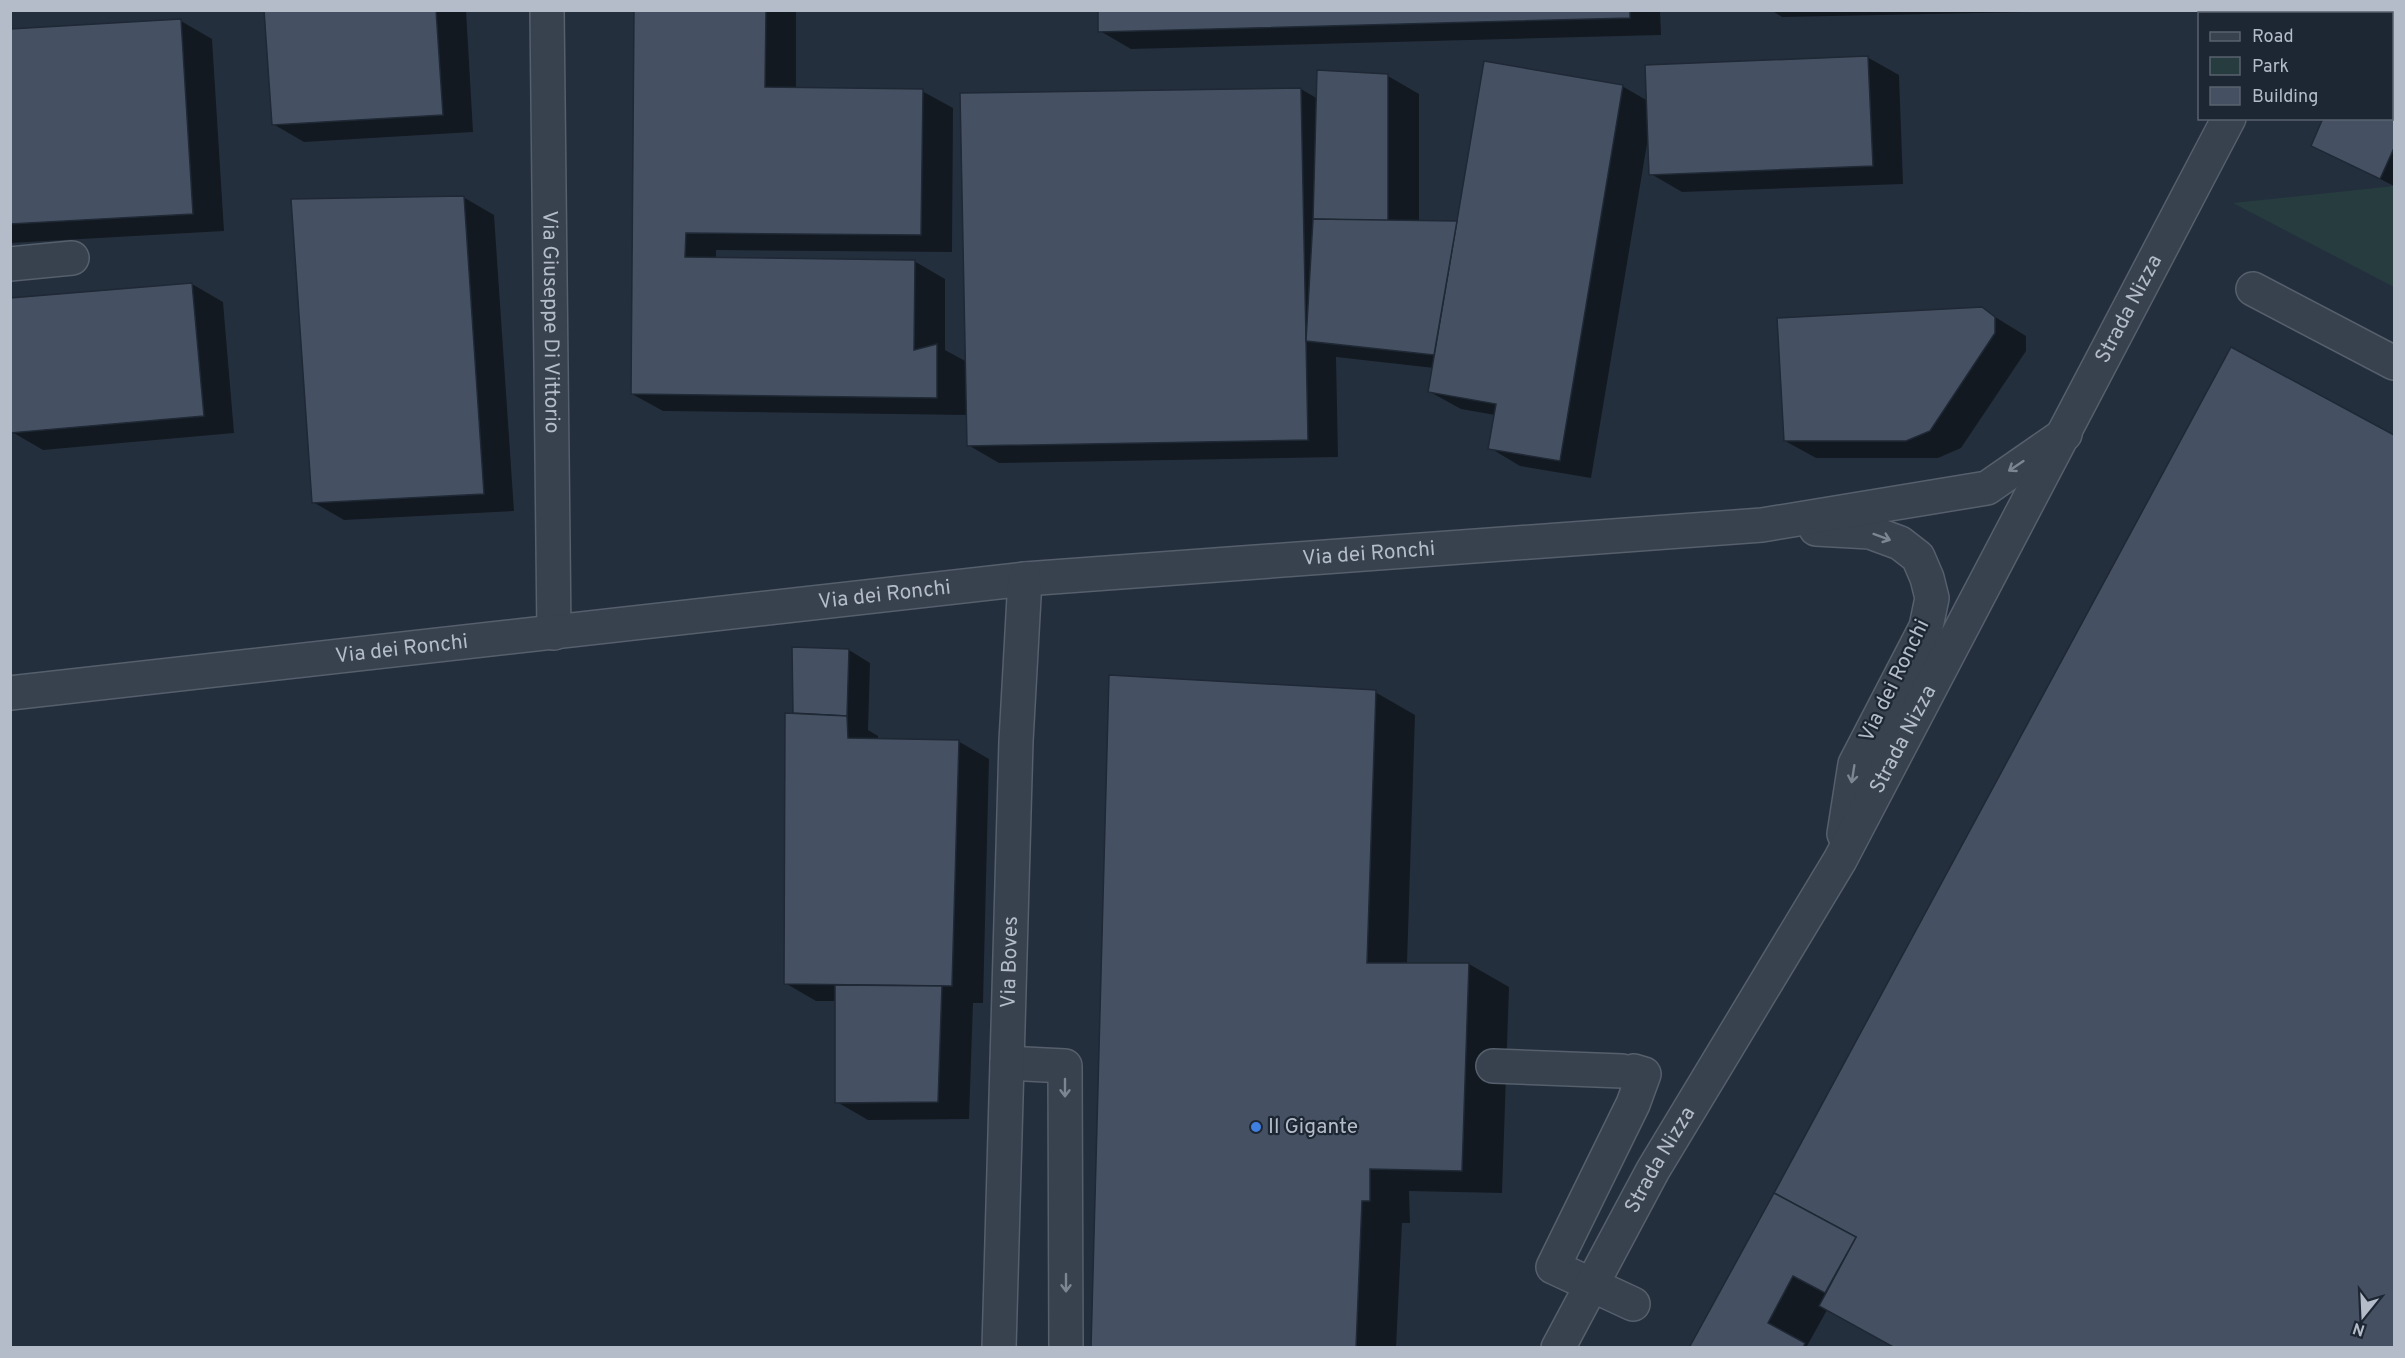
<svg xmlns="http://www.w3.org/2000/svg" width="2405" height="1358" font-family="Overpass,sans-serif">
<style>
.green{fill:#263c3f}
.shadow{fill:#0007}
.building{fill:#455162;stroke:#1f2835;stroke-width:1.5}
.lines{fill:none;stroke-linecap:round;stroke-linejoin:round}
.minor-casing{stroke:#565f6c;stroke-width:36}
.minor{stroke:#38414e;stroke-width:33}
.oneway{stroke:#7c8592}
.shop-dot{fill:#3f7fe0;stroke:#1d2633;stroke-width:2}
.labels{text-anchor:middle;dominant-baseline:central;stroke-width:4.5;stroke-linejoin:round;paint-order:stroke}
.street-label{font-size:21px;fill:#b4bcc9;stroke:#1d2633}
.poi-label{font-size:21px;fill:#b4bcc9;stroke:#1d2633;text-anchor:start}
</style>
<rect width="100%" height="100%" fill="#242f3e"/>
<path class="green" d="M2394,186v101l-161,-84z"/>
<g class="shadow">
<path d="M266,10h200l7,122 -169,10 -31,-18z"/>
<path d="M636,10h160v79l126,2 31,17 -1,144 -236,-2v9l198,2 31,18v71l22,12 334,-273 17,10 70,-23 31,18v128l39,1 164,-137 26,15 219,-44 32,18 4,109 -221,8 -31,-18 -3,-36 -57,340 -71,-12 -30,-18 5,-33 -34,-6 -31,-17 4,-24 -98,-11 2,100 -339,6 -31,-18v-30l-305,-4 -31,-17z"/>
<path d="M1099,10h561l1,25 -530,14 -31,-18z"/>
<path d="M1771,10h260v2l-249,5z"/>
<path d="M181,21l31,18 12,192 -214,12v-213z"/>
<path d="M2392,99l2,1v86l-81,-41 79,-27z"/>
<path d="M463,197l31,18 20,296 -170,9 -31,-18z"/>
<path d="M192,284l31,18 11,131 -191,17 -31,-18z"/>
<path d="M1982,309l44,27v15l-65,97 -23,10h-122l-31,-17z"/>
<path d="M2232,349l162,88v911h-498l-69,-38 -20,36 3,2h-120z"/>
<path d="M849,650l21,13 -2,67 10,6v4l80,1 31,18 -6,244h-10l-4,116 -101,1 -31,-18v-101h-21l-31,-18 14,-268 -5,-3z"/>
<path d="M1375,692l40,23 -8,249h62l40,23 -7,206 -93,-2 1,32h-8l-6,125h-303z"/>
</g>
<g class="building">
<path d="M264,10h172l7,105 -171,10z"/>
<path d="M634,10h132l-1,77 158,2 -2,146 -235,-2 -1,24 230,3 -1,90 23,-6v54l-306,-4z"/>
<path d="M1098,10h532v8l-532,14z"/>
<path d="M181,19l12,195 -183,10v-195z"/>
<path d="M1868,56l5,110 -224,9 -4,-110z"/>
<path d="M1484,61l139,24 -63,376 -72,-12 8,-45 -68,-12z"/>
<path d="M1317,70l71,4v147l-75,-2z"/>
<path d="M1301,88l7,352 -341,6 -7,-353z"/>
<path d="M2392,97l2,2v49l-14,31 -69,-33 12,-28h69z"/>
<path d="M464,196l20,298 -172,9 -21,-304z"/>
<path d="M1313,219l144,2 -23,134 -128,-14z"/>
<path d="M192,283l12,133 -194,17v-135z"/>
<path d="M1982,307l13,10v16l-65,98 -24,10h-122l-7,-123z"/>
<path d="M2231,347l163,88v913h-499l-76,-42 37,-69 -82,-44z"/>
<path d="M792,647l57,2 -2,67 -54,-3z"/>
<path d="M1109,675l267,15 -9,273h102l-7,208 -92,-2v32h-8l-6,147h-265z"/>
<path d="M785,713l62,3 1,22 111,2 -7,246 -168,-2z"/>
<path d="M835,985l107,1 -4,116 -103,1z"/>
<path d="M1774,1193l82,44 -31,56 -32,-17 -25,47 37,20 -2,5h-114z"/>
</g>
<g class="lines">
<defs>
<g id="minor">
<path id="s1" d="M547,10l7,623"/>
<path d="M2284,14l2,-4"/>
<path d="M2392,56h2"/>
<path d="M10,264l62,-6"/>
<path d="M2253,289l141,74"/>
<path d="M1816,529l54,3 30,11 18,14 9,21 5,20 -6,29 -71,137 -11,70"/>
<path id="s2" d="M10,693l1015,-114 737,-54 225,-37 78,-54"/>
<path d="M1007,1063l58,3 1,282"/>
<path d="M1493,1066l129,5"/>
<path d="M1633,1304l-80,-37 80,-163 11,-30 -10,-3"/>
<path id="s3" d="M999,1348l17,-607 9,-162"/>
<path id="s4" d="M1558,1348l95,-178 187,-310 389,-742"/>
</g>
</defs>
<use href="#minor" class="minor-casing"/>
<use href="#minor" class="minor"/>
</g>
<defs><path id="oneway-shaft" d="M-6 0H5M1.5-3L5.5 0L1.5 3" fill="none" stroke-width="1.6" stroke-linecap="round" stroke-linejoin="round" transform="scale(1.5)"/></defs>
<g class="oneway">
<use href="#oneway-shaft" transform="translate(2016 466) rotate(146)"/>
<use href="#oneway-shaft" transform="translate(1882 537) rotate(20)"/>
<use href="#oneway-shaft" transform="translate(1853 774) rotate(99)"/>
<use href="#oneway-shaft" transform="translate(1065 1088) rotate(90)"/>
<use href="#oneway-shaft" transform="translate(1066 1283) rotate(90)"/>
</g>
<circle class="shop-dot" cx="1256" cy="1127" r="6"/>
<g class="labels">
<g class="street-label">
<text stroke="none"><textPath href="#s4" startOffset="1186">Strada Nizza</textPath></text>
<text stroke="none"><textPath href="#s1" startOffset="312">Via Giuseppe Di Vittorio</textPath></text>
<text stroke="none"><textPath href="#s2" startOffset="1366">Via dei Ronchi</textPath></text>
<text stroke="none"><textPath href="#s2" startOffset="880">Via dei Ronchi</textPath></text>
<text stroke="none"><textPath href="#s2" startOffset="394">Via dei Ronchi</textPath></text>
<text transform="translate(1895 681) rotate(-64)">Via dei Ronchi</text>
<text stroke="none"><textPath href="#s4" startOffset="700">Strada Nizza</textPath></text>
<text stroke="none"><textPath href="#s3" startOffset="386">Via Boves</textPath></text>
<text stroke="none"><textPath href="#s4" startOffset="214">Strada Nizza</textPath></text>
</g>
<g class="poi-label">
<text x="1268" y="1127">Il Gigante</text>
</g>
</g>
<rect width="2405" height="1358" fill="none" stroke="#b4bcc9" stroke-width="24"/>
<rect x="2198" y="12" width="195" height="108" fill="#1d2633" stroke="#59626f" stroke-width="1.5"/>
<rect x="2210" y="32" width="30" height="9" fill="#38414e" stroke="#59626f" stroke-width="1.5"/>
<text x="2252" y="42" font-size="18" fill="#b4bcc9">Road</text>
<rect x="2210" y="57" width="30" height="18" fill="#263c3f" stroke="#59626f" stroke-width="1.5"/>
<text x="2252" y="72" font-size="18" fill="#b4bcc9">Park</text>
<rect x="2210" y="87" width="30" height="18" fill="#455162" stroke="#59626f" stroke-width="1.5"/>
<text x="2252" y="102" font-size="18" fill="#b4bcc9">Building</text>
<g transform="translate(2363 1316) rotate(198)" stroke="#1d2633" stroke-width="4.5" paint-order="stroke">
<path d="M0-4.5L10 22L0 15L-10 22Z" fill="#b4bcc9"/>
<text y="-9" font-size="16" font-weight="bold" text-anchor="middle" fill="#b4bcc9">N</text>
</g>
</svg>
